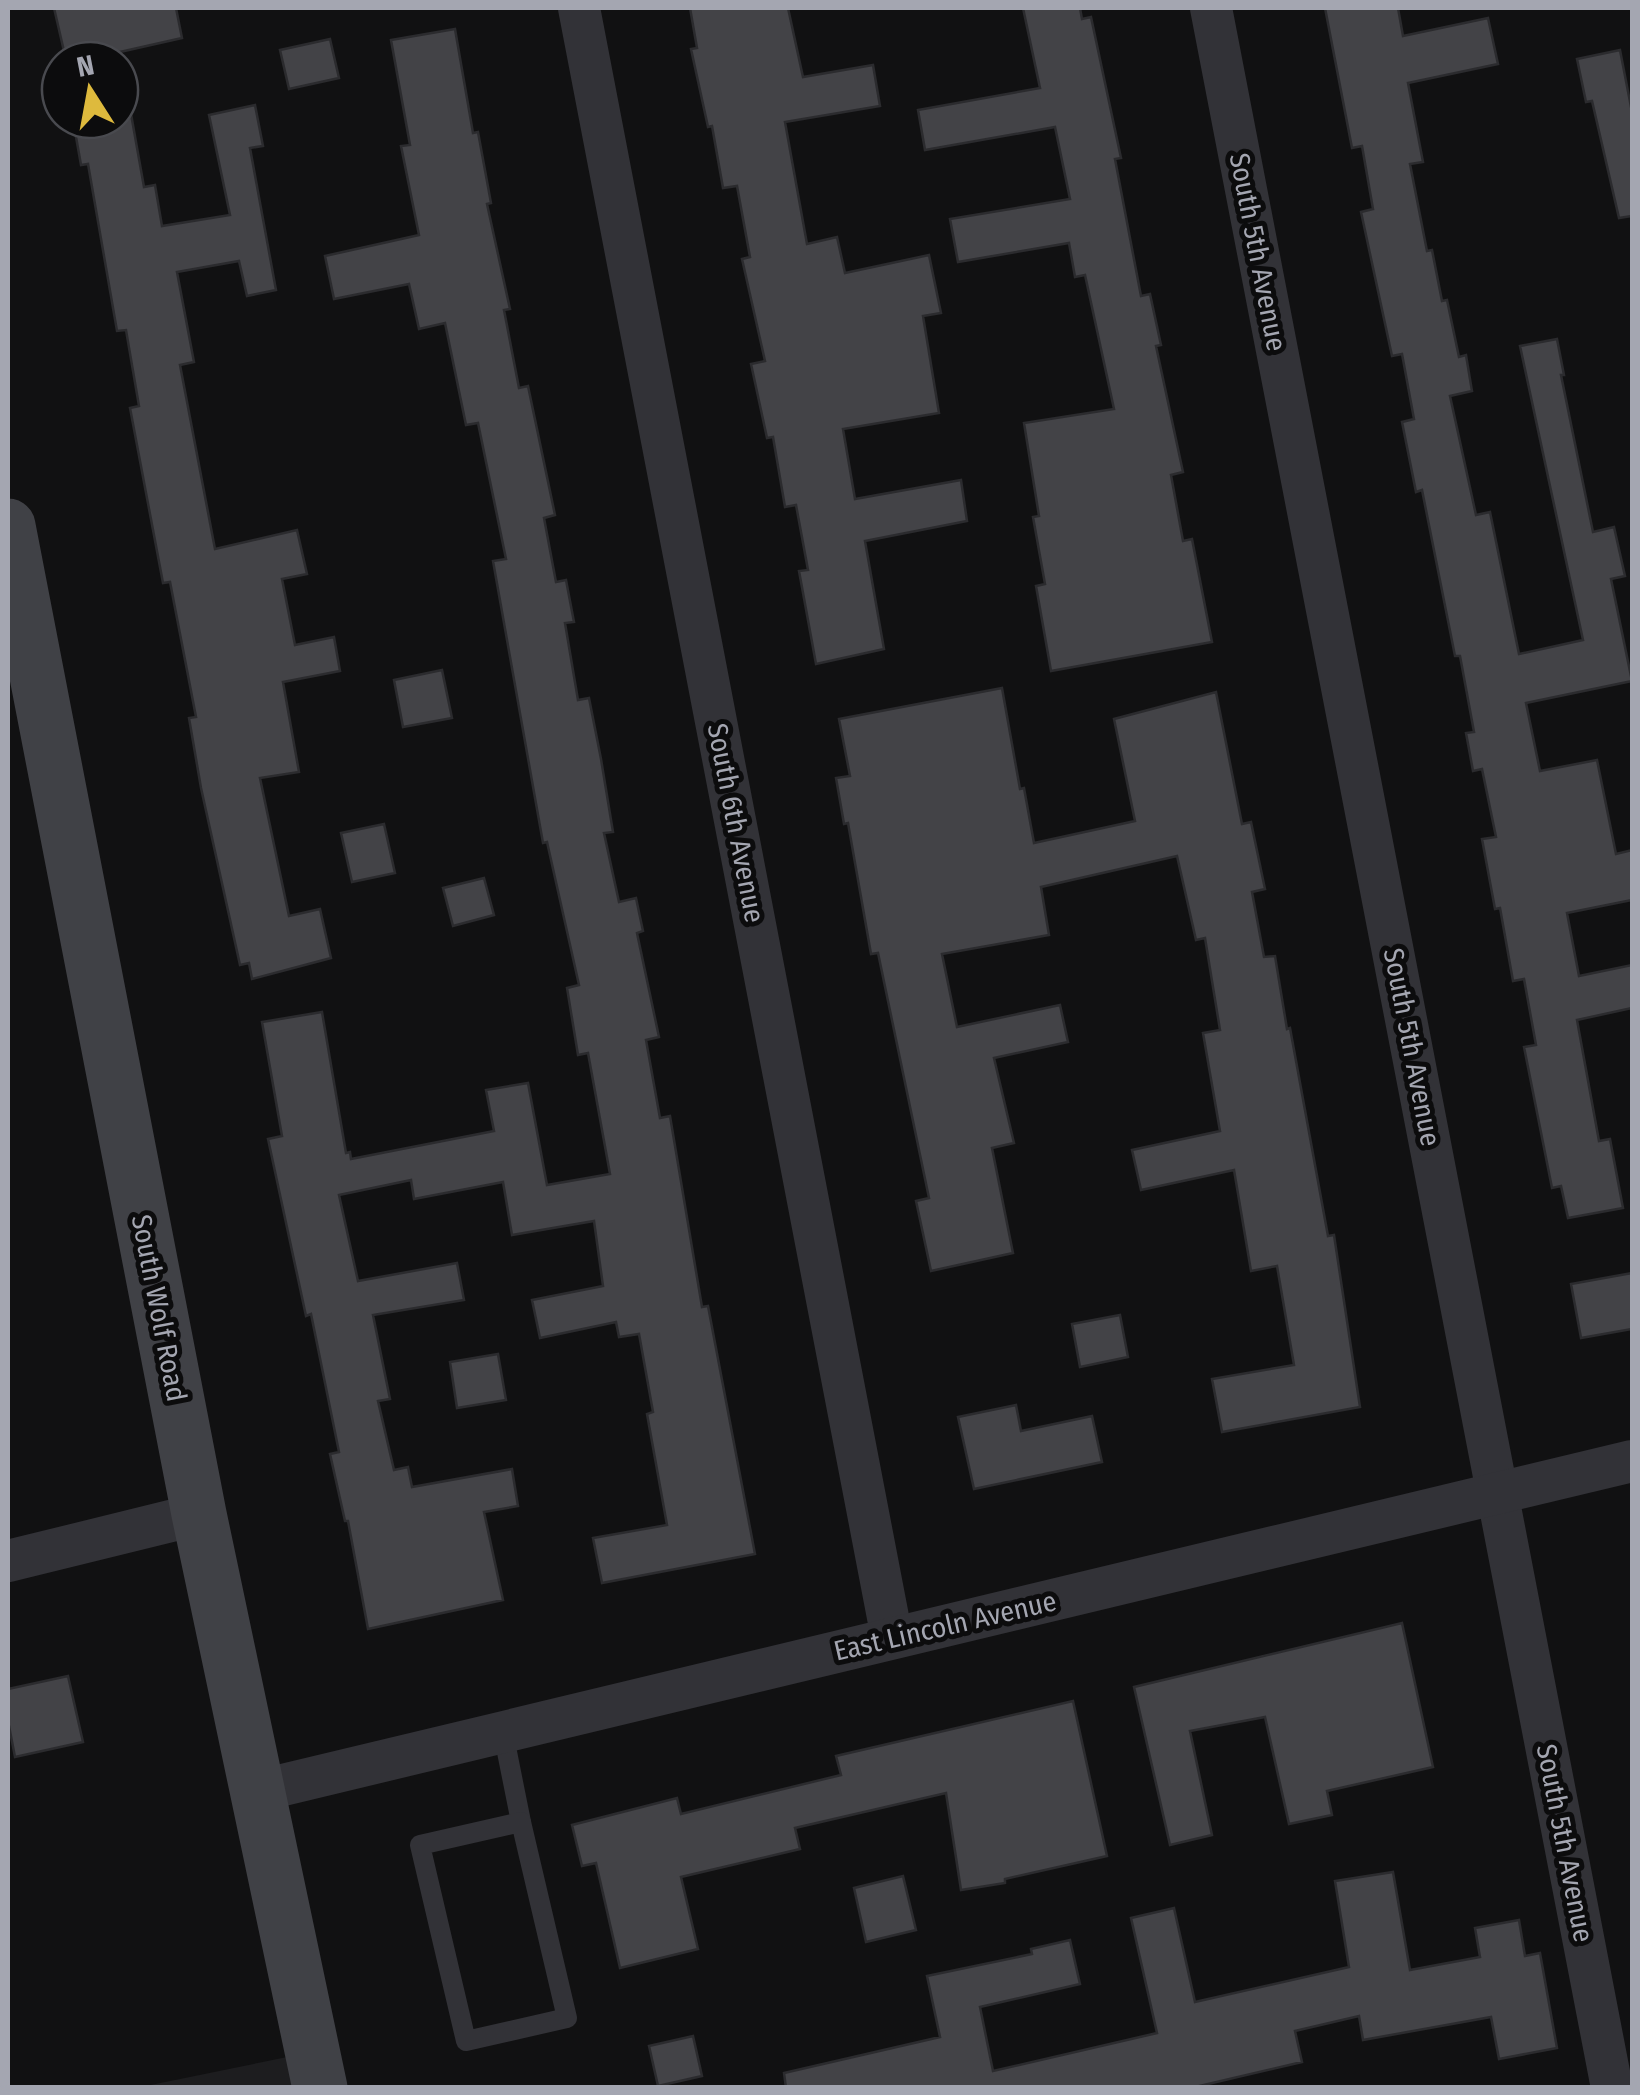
<svg xmlns="http://www.w3.org/2000/svg" width="1640" height="2095" font-family="'Fira Sans Condensed',sans-serif">
<style>
.built{fill:#1d1d1f}
.building{fill:#434347;stroke:#2b2b2e;stroke-width:2.5}
.lines{fill:none;stroke-linecap:round;stroke-linejoin:round}
.lane{stroke:#323237;stroke-width:20}
.street{stroke:#323237;stroke-width:42}
.secondary{stroke:#404146;stroke-width:55}
.labels{text-anchor:middle;dominant-baseline:central;stroke-width:10;stroke-linejoin:round;paint-order:stroke}
.street-label{font-size:28px;fill:#a4a6b1;stroke:#0c0c0d}
</style>
<rect width="100%" height="100%" fill="#111112"/>
<path class="built" d="M302,2054l6,34h-172z"/>
<g class="building">
<path d="M54,8h122l6,30 -62,14 24,135 11,-2 7,41 68,-11 -21,-100 46,-10 8,41 -13,2 26,142 -29,6 -8,-35 -62,11 17,90 -14,3 35,184 82,-19 10,44 -25,5 13,66 39,-8 6,34 -57,11 16,90 -39,6 29,138 31,-7 11,49 -79,21 -3,-16 -9,2 -39,-177 -12,-70 7,-1 -26,-135 -7,1 -33,-175 9,-2 -13,-76 -9,1 -29,-167 -7,1 -8,-45h47v-60h-54z"/>
<path d="M690,8h98l15,69 70,-12 7,41 -95,16 22,122 30,-7 8,36 84,-18 12,58 -18,3 16,97 -96,16 12,70 106,-19 6,41 -102,20 19,108 -68,15 -17,-93 9,-1 -12,-65 -11,2 -12,-70 -6,1 -16,-74 14,-3 -23,-102 8,-2 -13,-71 -14,2 -11,-62 -4,1 -17,-78 6,-1z"/>
<path d="M1023,8h57l2,11 9,-2 30,141 -6,1 26,137 9,-2 11,51 -5,1 27,126 -12,3 12,66 9,-2 20,103 -161,29 -15,-85 9,-2 -12,-67 6,-1 -15,-93 90,-14 -29,-134 -10,2 -6,-34 -111,19 -8,-43 120,-20 -15,-72 -130,23 -7,-40 122,-22z"/>
<path d="M1325,8h73l5,28 85,-18 10,46 -90,19 15,79 -13,2 17,87 5,-1 10,51 5,-1 12,57 7,-2 6,36 -22,5 26,119 14,-3 29,142 64,-14 -63,-294 37,-7 7,36h-3l32,157 21,-5 11,49 -14,3 21,102 -106,22 14,68 57,-11 19,94 16,-4v50l-65,13 12,63 53,-11v43l-55,12 22,121 11,-2 13,69 -55,10 -7,-32 -9,2 -28,-141 12,-2 -12,-66 -11,2 -13,-73 -5,1 -13,-70 14,-2 -14,-68 -9,2 -7,-38 8,-1 -14,-76h-5l-33,-166 -6,2 -14,-70 12,-3 -12,-65 -10,2 -31,-144 12,-3 -11,-63 -10,2z"/>
<path d="M455,29l18,104 5,-1 13,71 -4,1 23,105 -6,1 15,78 9,-2 27,129 -11,3 12,64 10,-2 8,42 -9,1 13,77 11,-2 12,61 12,73 -9,1 15,69 17,-4 7,33 -6,2 22,104 -13,3 14,78 10,-2 32,191 6,-1 47,248 -153,29 -9,-45 74,-13 -20,-111 6,-2 -14,-78 -20,3 -3,-15 -76,16 -8,-38 71,-14 -9,-65 -82,14 -9,-53 -89,17 -3,-19 -72,15 19,86 99,-18 7,37 -91,15 17,84 -12,2 16,69 14,-3 4,20 100,-18 6,37 -34,6 19,88 -135,29 -20,-108h-3l-15,-67 9,-2 -28,-138 -5,2 -38,-177 14,-3 -20,-114 60,-10 24,141 4,-1 1,7 143,-28 -8,-41 42,-7 19,102 63,-11 -22,-121 -10,2 -11,-67 12,-3 -32,-143 -4,1 -50,-282 13,-2 -28,-136 -12,2 -21,-102 -26,6 -10,-45 -75,15 -9,-43 94,-21 -18,-89 9,-1 -19,-105z"/>
<path d="M330,39l9,39 -50,11 -9,-39z"/>
<path d="M1620,50l12,62v104l-13,2 -27,-117 -6,1 -9,-43z"/>
<path d="M442,670l10,48 -49,9 -9,-47z"/>
<path d="M1002,688l18,101 4,-1 10,55 101,-22 -21,-102 102,-27 26,132 9,-2 14,67 -13,3 12,65 11,-1 12,73 3,-1 38,208 6,-1 26,172 -138,25 -10,-53 82,-14 -17,-99 -26,5 -17,-101 -93,20 -9,-40 88,-19 -17,-98 17,-3 -15,-92 -9,2 -19,-84 -136,31 8,48 -107,19 15,73 103,-22 8,37 -74,16 20,85 -22,5 21,105 -82,18 -15,-70 13,-3 -51,-245 -7,1 -23,-131 -4,1 -8,-46 14,-2 -11,-57z"/>
<path d="M384,824l11,49 -43,9 -11,-49z"/>
<path d="M484,878l10,37 -41,11 -10,-38z"/>
<path d="M1632,1273v56l-51,9 -10,-54z"/>
<path d="M1120,1315l8,42 -48,10 -8,-43z"/>
<path d="M498,1354l8,46 -49,8 -7,-46z"/>
<path d="M1016,1405l5,26 71,-15 10,46 -128,27 -16,-72z"/>
<path d="M1402,1623l31,144 -106,24 5,24 -43,9 -24,-107 -75,14 22,104 -42,10 -36,-158z"/>
<path d="M68,1676l15,66 -68,15 -7,-36v-32z"/>
<path d="M1073,1701l34,155 -102,23v4l-44,7 -15,-97 -151,35 5,21 -119,28 17,72 -78,19 -24,-105 -14,3 -10,-41 105,-27 4,16 160,-39 -5,-19z"/>
<path d="M1393,1872l17,98 70,-13 -5,-29 44,-8 6,36 15,-3 17,95 -58,11 -8,-42 -128,23 -4,-24 -64,15 7,31 -111,26h-405l-2,-15 156,-36 -13,-61 105,-22 -1,-5 39,-9 10,44 -100,23 13,64 164,-38 -26,-115 43,-10 21,94 154,-35 -14,-86z"/>
<path d="M903,1876l13,54 -50,12 -12,-54z"/>
<path d="M693,2036l9,40 -44,10 -9,-40z"/>
</g>
<g class="lines">
<g class="lane">
<path d="M503,1732l18,90"/>
<path d="M521,1822l46,196 -101,23 -46,-196z"/>
</g>
<g class="street">
<path d="M579,8l313,1630"/>
<path d="M1211,8l401,2080"/>
<path d="M8,1561l191,-47"/>
<path d="M258,1791l1374,-330"/>
</g>
<path class="secondary" d="M8,526l191,988 121,574"/>
</g>
<g class="labels">
<g class="street-label">
<text transform="translate(1258 252) rotate(79)">South 5th Avenue</text>
<text transform="translate(736 823) rotate(79)">South 6th Avenue</text>
<text transform="translate(1412 1047) rotate(79)">South 5th Avenue</text>
<text transform="translate(159 1308) rotate(79)">South Wolf Road</text>
<text transform="translate(945 1626) rotate(-13)">East Lincoln Avenue</text>
<text transform="translate(1565 1843) rotate(79)">South 5th Avenue</text>
</g>
</g>
<rect width="1640" height="2095" fill="none" stroke="#a4a6b1" stroke-width="20"/>
<g transform="translate(90 90) rotate(349)"><circle r="48" fill="#0c0c0d" stroke="#494a4f" stroke-width="2.5"/>
<path d="M0-8L18 38L0 25L-18 38Z" fill="#deba3d"/>
<text y="-15" font-size="28" font-weight="bold" text-anchor="middle" fill="#a4a6b1">N</text>
</g>
</svg>
